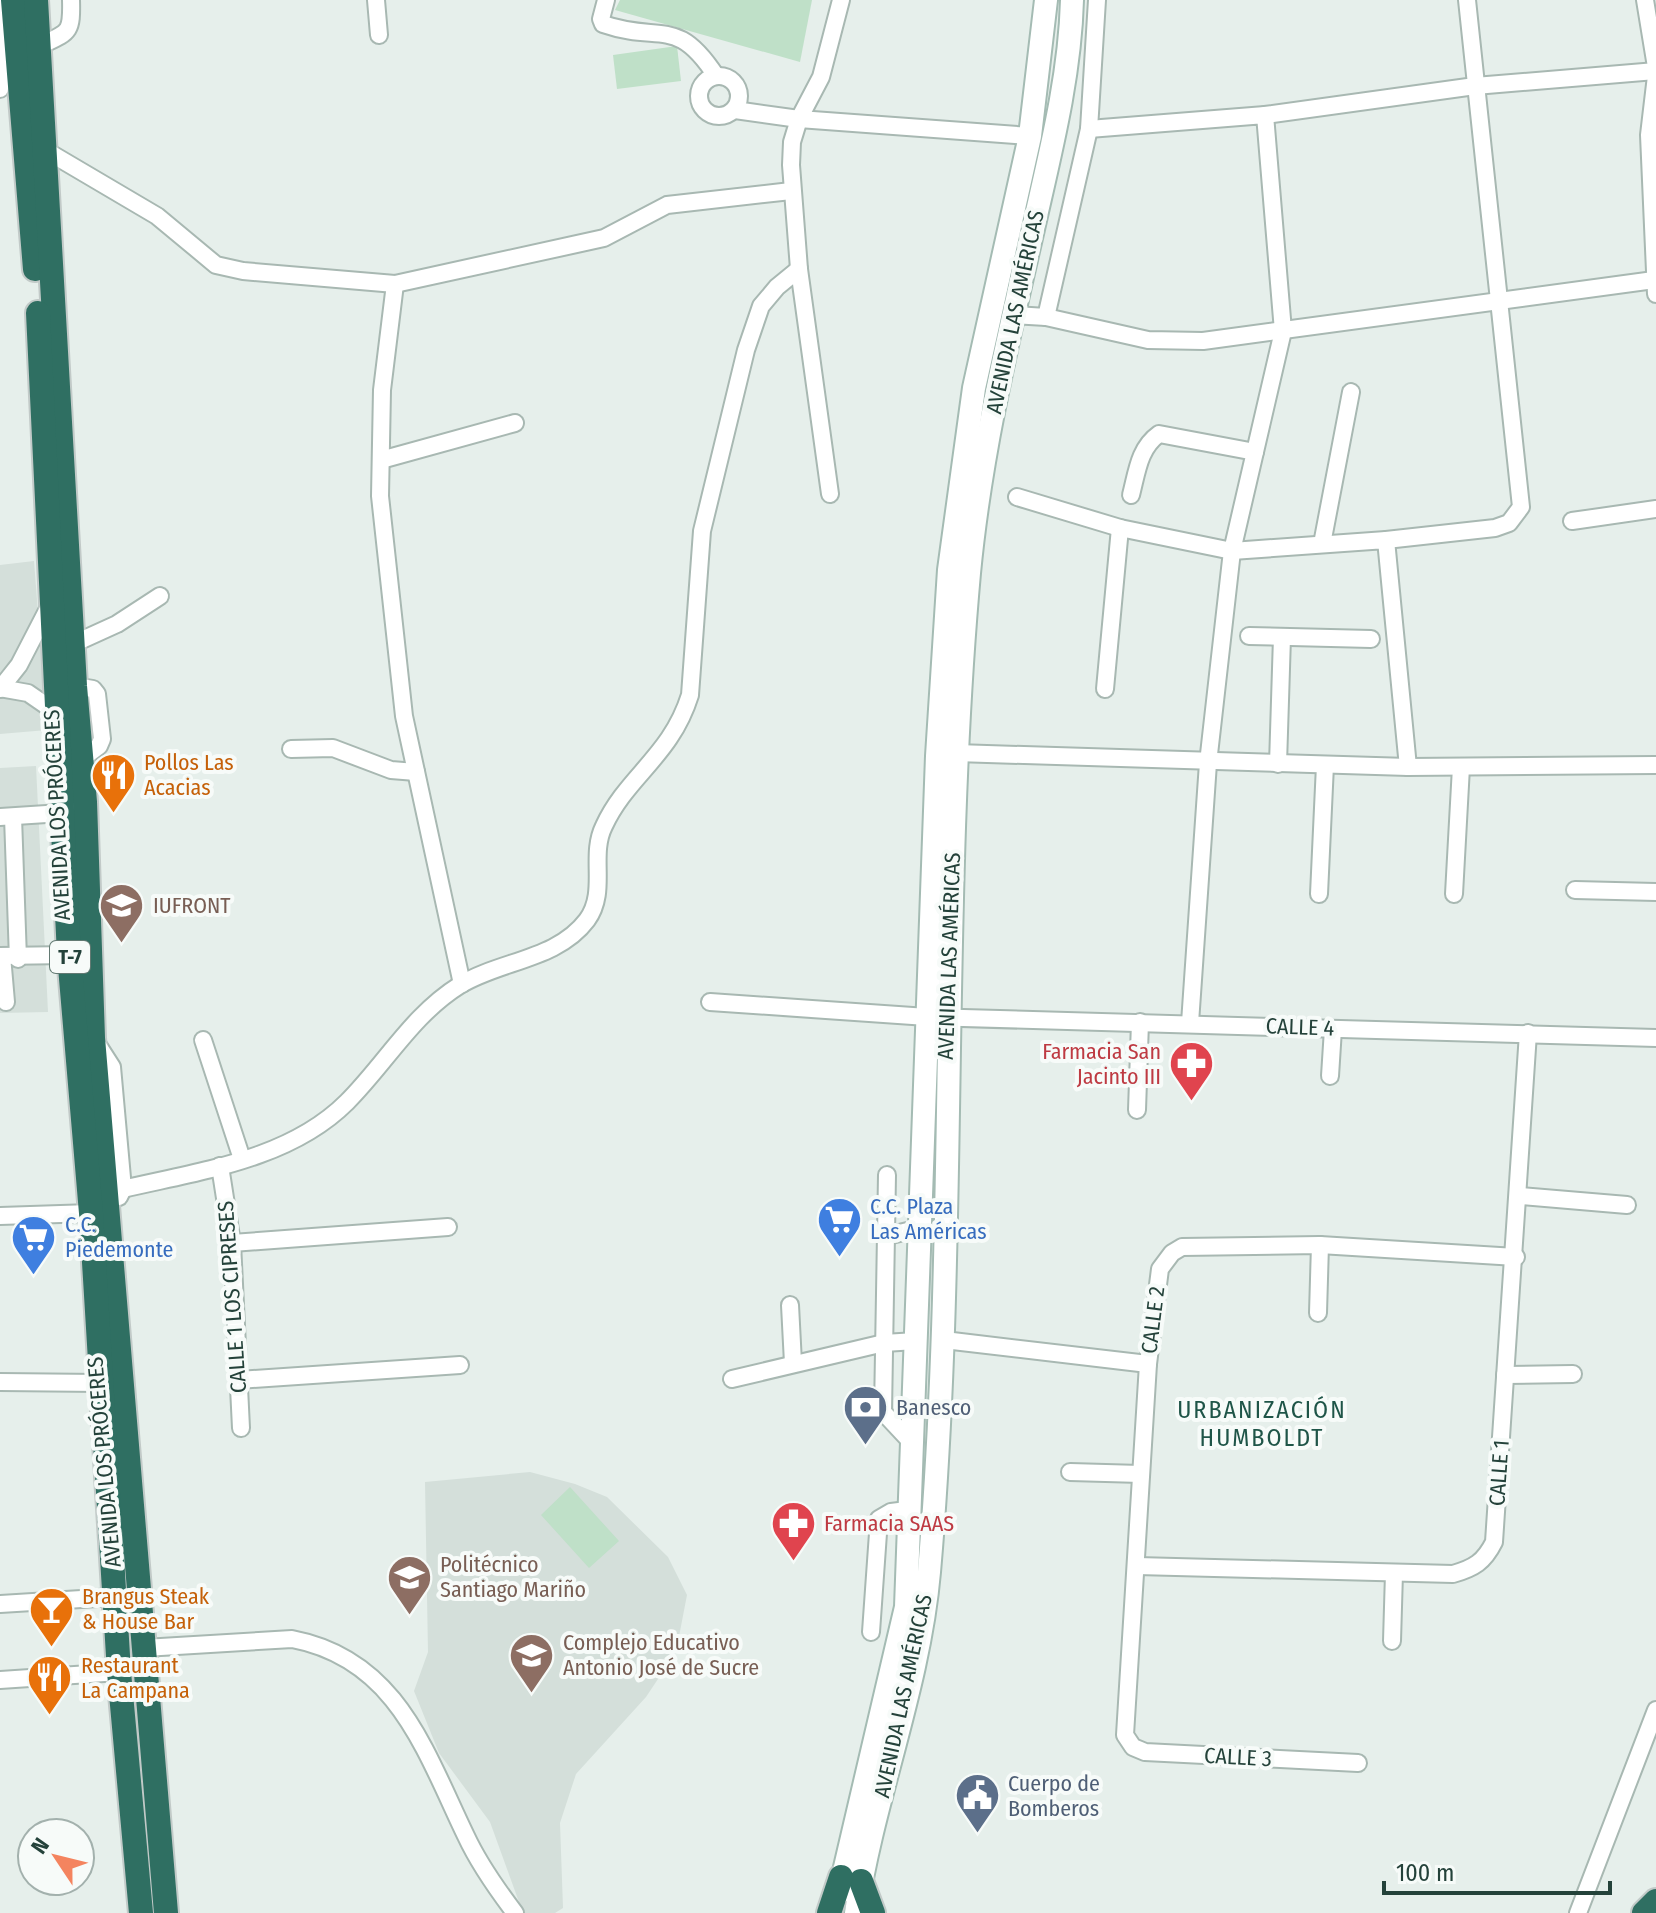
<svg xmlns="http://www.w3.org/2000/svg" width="1656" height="1913" font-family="'Fira Sans Condensed',sans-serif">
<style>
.built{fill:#d4dfda}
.green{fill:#bfe0c8}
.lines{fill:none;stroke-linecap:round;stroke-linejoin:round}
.street-casing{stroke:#a8b8b2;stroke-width:20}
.secondary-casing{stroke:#a4bbb3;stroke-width:26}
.highway-casing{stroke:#c2cac8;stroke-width:28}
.street{stroke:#fff;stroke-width:16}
.secondary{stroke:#fff;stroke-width:22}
.highway{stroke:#2f6f62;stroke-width:24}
.labels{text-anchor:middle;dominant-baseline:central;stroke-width:8;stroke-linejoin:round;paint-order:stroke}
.shield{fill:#f7fbf9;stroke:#637a73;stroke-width:2}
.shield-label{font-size:20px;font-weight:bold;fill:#24423a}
.street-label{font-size:22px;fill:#24423a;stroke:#f7fbf9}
.food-label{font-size:22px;fill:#c56008;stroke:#f7fbf9;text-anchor:start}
.education-label{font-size:22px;fill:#785e54;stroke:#f7fbf9;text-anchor:start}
.health-label{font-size:22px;fill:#be3a42;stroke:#f7fbf9;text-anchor:end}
.shop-label{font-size:22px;fill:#366cbe;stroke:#f7fbf9;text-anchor:start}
.service-label{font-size:22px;fill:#4e5e75;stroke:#f7fbf9;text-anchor:start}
.neighbourhood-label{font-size:24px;letter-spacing:2px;fill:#1f5548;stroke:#f7fbf9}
</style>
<rect width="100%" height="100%" fill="#e6efeb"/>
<g class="built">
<path d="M34,561l13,169 -47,4v-169z"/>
<path d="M36,766l12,246 -48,1v-245z"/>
<path d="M530,1472l45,12 32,13 61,60 19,38 -11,57 -30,45 -70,77 -16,49 3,85 -8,5h-32l-33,-91 -51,-69 -25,-62 14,-39 -3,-170z"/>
</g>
<g class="green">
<path d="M620,0h192l-12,62 -185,-52z"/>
<path d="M677,46l4,35 -64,8 -4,-34z"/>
<path d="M570,1487l49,54 -30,27 -48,-53z"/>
</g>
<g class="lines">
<defs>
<g id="street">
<path d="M376,0l3,35"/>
<path d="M606,0l-5,19 2,5c58,20 73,-9 113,52"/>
<path d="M1645,0l11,67"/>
<path d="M0,4v85"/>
<path d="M39,46c30,-14 33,-12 32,-46"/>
<path d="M1656,76l-7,59 7,159"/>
<circle cx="719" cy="96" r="20"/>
<path d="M735,110l64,9 231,17"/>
<path d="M1265,115l210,-29 181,-15"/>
<path d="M1089,129l176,-14 18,216 -51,220 -24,212 -18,260"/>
<path d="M45,150l112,66 59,49 27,6 152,13 209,-46 63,-33 124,-14"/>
<path d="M395,284l-13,106 -2,106 24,220 58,268"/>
<path d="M1014,315l32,2 102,23 55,1 451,-61"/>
<path d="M1046,317l43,-188 8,-129"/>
<path d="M381,460l134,-37"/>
<path d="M830,494l-31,-225 -8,-104 1,-23 7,-23 22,-42 20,-77"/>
<path d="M1131,495c6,-23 8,-47 28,-61l96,18"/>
<path d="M1017,497l103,31 112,23 154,-11 22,227"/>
<path d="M1572,521l84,-12"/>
<path d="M1386,540l109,-12 14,-5 12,-16 -54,-507"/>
<path d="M1322,544l29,-152"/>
<path d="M1249,636l122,3"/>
<path d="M73,644l44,-20 43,-28"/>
<path d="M75,686l18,3 4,5 5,45 -3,7 -16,12"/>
<path d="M0,688l28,5 29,20"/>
<path d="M0,689l19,-24 31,-60"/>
<path d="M1105,689l15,-161"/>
<path d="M291,749l42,-1 58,22 25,2"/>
<path d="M956,753l452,14 248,-2"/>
<path d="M1278,764l4,-127"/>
<path d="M0,817l62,-4"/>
<path d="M13,817l5,142"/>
<path d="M1575,890l81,2"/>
<path d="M1319,894l6,-129"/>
<path d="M1454,894l7,-127"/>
<path d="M0,956l69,-1"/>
<path d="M2,956l4,46"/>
<path d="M710,1002l217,15 729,21"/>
<path d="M94,1039l18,28 11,122 -4,8"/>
<path d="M203,1040l39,119"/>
<path d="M1330,1076l3,-47"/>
<path d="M1137,1110l3,-88"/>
<path d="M220,1166l12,77 9,185"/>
<path d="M887,1175l-4,237 29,31"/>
<path d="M123,1189c76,-18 166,-29 224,-87 39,-39 65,-87 113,-117 41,-25 97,-25 127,-65 21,-29 2,-64 17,-94 23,-50 67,-70 86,-131l12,-164 44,-181 15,-44 16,-19 22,-18"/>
<path d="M1520,1196l107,9"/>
<path d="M0,1216l91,-3"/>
<path d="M887,1236l33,-8"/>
<path d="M232,1243l216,-16"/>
<path d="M790,1305l3,58"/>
<path d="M1318,1313l2,-68"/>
<path d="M944,1340l204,24"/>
<path d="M1505,1375l68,-1"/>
<path d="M732,1379l152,-36 32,-2"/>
<path d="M239,1380l221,-15"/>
<path d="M0,1382l101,1"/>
<path d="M1070,1472l71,2"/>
<path d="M1137,1566l316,8c21,-6 31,-12 41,-32l34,-509"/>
<path d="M0,1604l114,-7"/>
<path d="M871,1632l8,-113 12,-7 16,-2"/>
<path d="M1392,1641l2,-68"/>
<path d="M144,1648l148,-9c105,20 133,112 174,197 13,28 30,52 49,77"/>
<path d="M0,1680l119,-8"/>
<path d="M1358,1763l-213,-11 -12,-5 -8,-12 23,-371 12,-95 12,-16 10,-6 138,-2 196,12"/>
<path d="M1578,1913l78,-203"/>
</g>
<g id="secondary">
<path d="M839,1893l67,-286 31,-851 12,-186 25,-182 56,-252 16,-136"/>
<path d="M856,1913c17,-115 63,-225 73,-341 29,-333 10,-667 40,-999 11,-116 38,-230 64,-344 17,-75 37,-152 39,-229"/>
</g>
<g id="highway">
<path d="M13,0l22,269"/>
<path d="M36,0l39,686 10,116 8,236 73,875"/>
<path d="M38,313l31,642 22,258 28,459 22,241"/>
<path d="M861,1881l12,32"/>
<path d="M829,1913l12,-36"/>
<path d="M1644,1913l12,-12"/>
</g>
</defs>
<use href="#street" class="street-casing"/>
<use href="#secondary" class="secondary-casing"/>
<use href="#highway" class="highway-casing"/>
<use href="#street" class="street"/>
<use href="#secondary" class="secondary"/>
<use href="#highway" class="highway"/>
</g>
<defs>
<symbol id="restaurant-pin" viewBox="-11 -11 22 30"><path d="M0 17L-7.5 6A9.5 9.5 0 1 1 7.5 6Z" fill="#e8710a" stroke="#f7fbf9"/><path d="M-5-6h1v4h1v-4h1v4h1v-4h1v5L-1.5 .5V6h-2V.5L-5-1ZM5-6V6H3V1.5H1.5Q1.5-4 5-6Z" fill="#fff"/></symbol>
<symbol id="school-pin" viewBox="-11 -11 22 30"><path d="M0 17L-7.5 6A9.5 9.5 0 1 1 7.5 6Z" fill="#8d6e63" stroke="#f7fbf9"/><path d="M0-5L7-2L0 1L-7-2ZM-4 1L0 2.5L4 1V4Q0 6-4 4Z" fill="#fff"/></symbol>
<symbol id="pharmacy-pin" viewBox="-11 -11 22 30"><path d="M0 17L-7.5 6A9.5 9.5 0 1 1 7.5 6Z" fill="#e0444e" stroke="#f7fbf9"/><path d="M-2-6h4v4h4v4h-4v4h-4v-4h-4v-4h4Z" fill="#fff"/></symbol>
<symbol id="supermarket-pin" viewBox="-11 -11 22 30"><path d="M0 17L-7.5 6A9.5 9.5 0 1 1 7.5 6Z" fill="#3f7fe0" stroke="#f7fbf9"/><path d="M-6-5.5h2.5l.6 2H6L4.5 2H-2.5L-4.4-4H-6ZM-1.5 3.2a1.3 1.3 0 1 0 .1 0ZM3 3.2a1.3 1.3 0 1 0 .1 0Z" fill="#fff"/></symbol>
<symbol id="bank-pin" viewBox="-11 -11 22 30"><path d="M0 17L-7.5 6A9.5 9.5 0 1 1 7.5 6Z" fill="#5c6f8a" stroke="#f7fbf9"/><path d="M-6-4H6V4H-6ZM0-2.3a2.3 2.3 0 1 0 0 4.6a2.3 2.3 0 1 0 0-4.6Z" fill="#fff"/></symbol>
<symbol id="university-pin" viewBox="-11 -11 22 30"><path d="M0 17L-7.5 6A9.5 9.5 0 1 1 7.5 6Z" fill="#8d6e63" stroke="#f7fbf9"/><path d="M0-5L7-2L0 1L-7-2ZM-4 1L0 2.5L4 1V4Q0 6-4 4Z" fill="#fff"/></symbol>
<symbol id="bar-pin" viewBox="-11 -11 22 30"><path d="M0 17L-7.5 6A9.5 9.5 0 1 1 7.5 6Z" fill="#e8710a" stroke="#f7fbf9"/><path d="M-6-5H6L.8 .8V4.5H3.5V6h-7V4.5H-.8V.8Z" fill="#fff"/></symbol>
<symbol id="civic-pin" viewBox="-11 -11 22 30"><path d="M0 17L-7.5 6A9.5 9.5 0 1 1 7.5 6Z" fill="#5c6f8a" stroke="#f7fbf9"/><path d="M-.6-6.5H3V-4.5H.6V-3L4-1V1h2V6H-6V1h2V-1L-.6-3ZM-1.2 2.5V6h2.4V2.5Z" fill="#fff"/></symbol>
</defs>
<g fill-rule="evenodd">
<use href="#restaurant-pin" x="88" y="750" width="51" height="69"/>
<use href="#school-pin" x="96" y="880" width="51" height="69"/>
<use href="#pharmacy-pin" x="1166" y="1038" width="51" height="69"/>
<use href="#supermarket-pin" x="814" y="1194" width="51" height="69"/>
<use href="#supermarket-pin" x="8" y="1212" width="51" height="69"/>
<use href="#bank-pin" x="840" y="1382" width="51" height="69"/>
<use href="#pharmacy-pin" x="768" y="1498" width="51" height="69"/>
<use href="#university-pin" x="384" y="1552" width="51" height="69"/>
<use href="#bar-pin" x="26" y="1584" width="51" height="69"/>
<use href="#university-pin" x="506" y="1630" width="51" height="69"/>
<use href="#restaurant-pin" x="24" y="1652" width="51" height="69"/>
<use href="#civic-pin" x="952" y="1770" width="51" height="69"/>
</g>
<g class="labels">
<rect class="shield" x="50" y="941" width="40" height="32" rx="6"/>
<g class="shield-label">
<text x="70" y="957">T-7</text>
</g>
<g class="street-label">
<text transform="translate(1015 312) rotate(-78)">AVENIDA LAS AMÉRICAS</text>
<text transform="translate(57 815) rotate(-93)">AVENIDA LOS PRÓCERES</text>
<text transform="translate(949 956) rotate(-88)">AVENIDA LAS AMÉRICAS</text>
<text transform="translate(1300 1027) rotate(2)">CALLE 4</text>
<text transform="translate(232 1297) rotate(-94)">CALLE 1 LOS CIPRESES</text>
<text transform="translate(1153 1320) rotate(-83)">CALLE 2</text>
<text transform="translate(104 1462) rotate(-95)">AVENIDA LOS PRÓCERES</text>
<text transform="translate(1499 1473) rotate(-86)">CALLE 1</text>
<text transform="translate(903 1696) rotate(-78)">AVENIDA LAS AMÉRICAS</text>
<text transform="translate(1238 1757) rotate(3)">CALLE 3</text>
</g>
<g class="food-label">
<text x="144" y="762">Pollos Las<tspan x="144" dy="25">Acacias</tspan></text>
<text x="82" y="1596">Brangus Steak<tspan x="82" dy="25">&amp; House Bar</tspan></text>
<text x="81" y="1665">Restaurant<tspan x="81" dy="25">La Campana</tspan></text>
</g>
<g class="education-label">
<text x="153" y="905">IUFRONT</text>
<text x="440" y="1564">Politécnico<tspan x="440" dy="25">Santiago Mariño</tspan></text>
<text x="563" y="1642">Complejo Educativo<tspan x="563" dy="25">Antonio José de Sucre</tspan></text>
</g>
<g class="health-label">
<text x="1161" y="1051">Farmacia San<tspan x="1161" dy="25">Jacinto III</tspan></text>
<text x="824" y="1523" text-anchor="start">Farmacia SAAS</text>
</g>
<g class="shop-label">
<text x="870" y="1206">C.C. Plaza<tspan x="870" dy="25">Las Américas</tspan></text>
<text x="65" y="1224">C.C.<tspan x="65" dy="25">Piedemonte</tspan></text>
</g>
<g class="service-label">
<text x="896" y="1407">Banesco</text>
<text x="1008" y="1783">Cuerpo de<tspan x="1008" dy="25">Bomberos</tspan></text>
</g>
<g class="neighbourhood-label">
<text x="1262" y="1410">URBANIZACIÓN<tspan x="1262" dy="28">HUMBOLDT</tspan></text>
</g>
</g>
<g transform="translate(56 1857) rotate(305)"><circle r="38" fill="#f7fbf9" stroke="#a3b1ad" stroke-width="2"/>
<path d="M0-6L14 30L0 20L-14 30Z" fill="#f4845f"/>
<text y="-12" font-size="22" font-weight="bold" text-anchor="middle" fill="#24423a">N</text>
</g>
<path d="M1384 1881v12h226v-12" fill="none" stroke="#24423a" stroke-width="4"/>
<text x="1396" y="1881" font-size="24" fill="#24423a" stroke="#f7fbf9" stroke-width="6" paint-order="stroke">100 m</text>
</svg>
